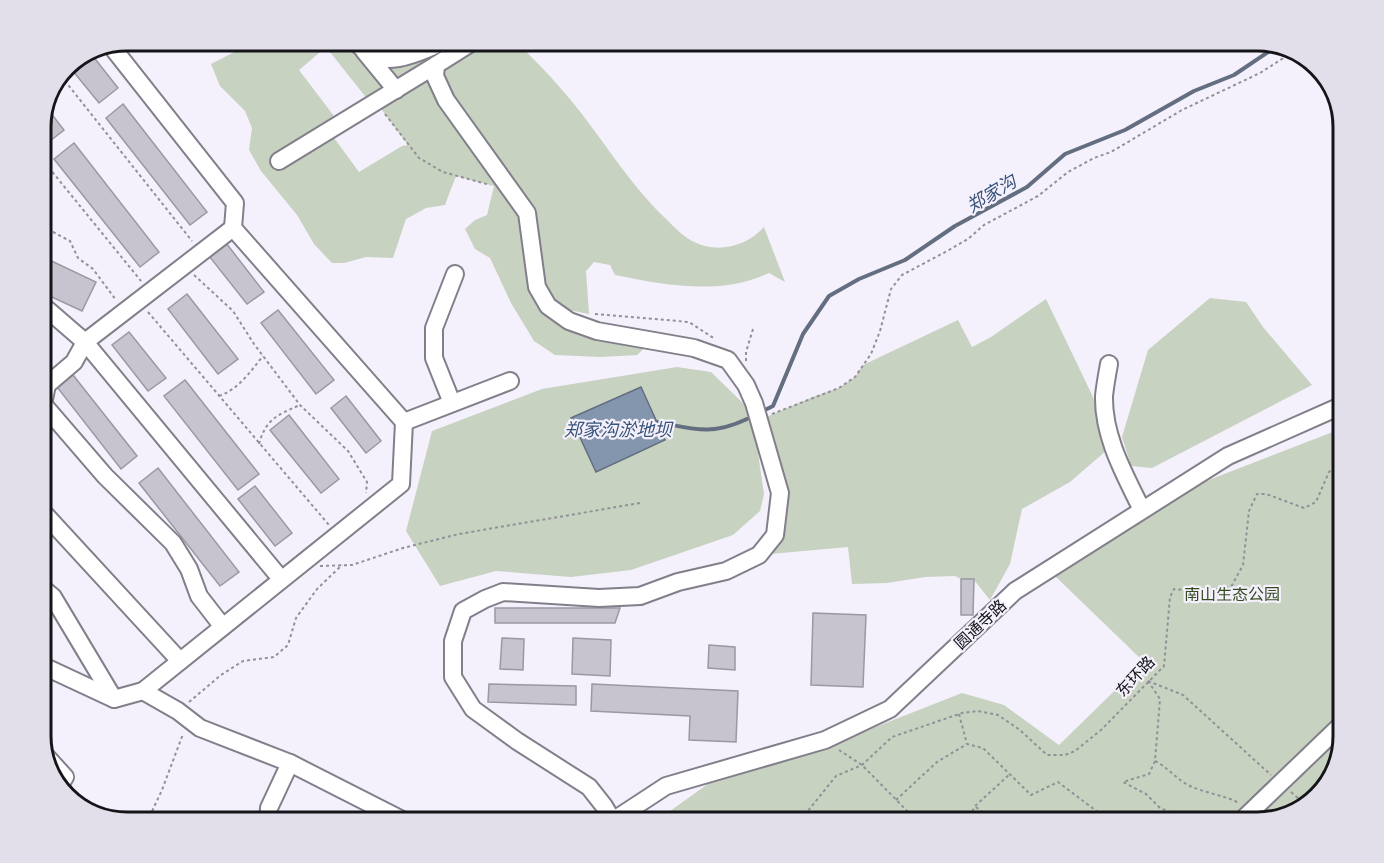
<svg xmlns="http://www.w3.org/2000/svg" width="1384" height="863" font-family="Manrope,'Noto Sans SC',sans-serif">
<style>
.green{fill:#c7d2c0;fill-rule:evenodd}
.water{fill:#8495ae;stroke:#636e81;stroke-width:1.5}
.lines{fill:none;stroke-linecap:round;stroke-linejoin:round}
.stream{stroke:#636e81;stroke-width:4}
.building{fill:#c7c4cf;stroke:#9b98a3;stroke-width:1.5}
.minor-casing{stroke:#827f8a;stroke-width:20}
.path{stroke:#929098;stroke-width:2;stroke-dasharray:3 3;stroke-linecap:butt}
.minor{stroke:#fff;stroke-width:16}
.labels{text-anchor:middle;dominant-baseline:central;stroke-width:4.5;stroke-linejoin:round;paint-order:stroke}
.park-label{font-size:16px;fill:#354c22;stroke:#f4f1fc}
.street-label{font-size:16px;fill:#151418;stroke:#f4f1fc}
.water-label{font-size:18px;font-style:italic;fill:#385379;stroke:#f4f1fc}
.rim{fill:none;stroke:#151418;stroke-width:3}
</style>
<rect width="100%" height="100%" fill="#f4f1fc"/>
<g class="green">
<path d="M241,41h113l31,18 59,-18h72c15,16 32,32 47,50 36,41 63,90 103,128 8,8 18,18 28,23 24,12 53,4 70,-15l21,55 -16,-9c-48,23 -104,12 -154,2l-5,-10 -16,-3 -8,9 3,43 -41,-8 104,35 -15,14 -36,2 -46,-2 -21,-14 -23,-38 -21,-45 -15,-9 -10,-20 10,-9 12,-5 7,-29 -38,-10 -11,29 -19,3 -20,11 -13,39 -27,-1 -22,6h-12l-18,-19 -17,-29 -36,-44 -12,-21 3,-22 -7,-17 -25,-25 -9,-22 33,-17zM326,47l46,58 4,-3 32,43 -6,1 -43,26 -30,-41 11,-7 -41,-54z"/>
<path d="M1210,298l36,4 17,25 49,58 -160,83 -21,-2 -9,-29 26,-87z"/>
<path d="M1046,299l47,98 14,53 -37,32 -48,27 -12,55 -20,36 -16,-20 -13,-1 -6,-3 -30,1 -38,6 -35,1 -4,-37 -89,8 16,-20 5,-42 -21,-73 56,-24 24,-8 16,-11 8,-12 95,-45 14,27 19,-10z"/>
<path d="M677,367l34,5 41,40 12,82 -4,17 -27,24 -102,35 -60,7 -75,-6 -56,15 -34,-55 26,-100 110,-42z"/>
<path d="M1343,428v308l-11,43 -32,32 -43,11h-595l4,-8 53,-38 154,-48 89,-35 42,12 55,40 85,-83 -90,-87 147,-92z"/>
</g>
<path class="water" d="M641,387l24,53 -69,32 -25,-54z"/>
<g class="lines">
<g class="stream">
<path d="M767,409l6,-3 30,-72 26,-38 30,-17 46,-19 50,-34 72,-39 38,-33 60,-24 69,-39 40,-16 43,-29"/>
<path d="M657,422c37,7 54,14 90,-3"/>
</g>
</g>
<g class="building">
<path d="M92,55l26,33 -19,15 -31,-38z"/>
<path d="M123,104l84,108 -17,13 -84,-107z"/>
<path d="M47,108l17,22 -18,14 -5,-6v-16z"/>
<path d="M74,143l85,109 -19,15 -86,-108z"/>
<path d="M226,243l38,49 -17,12 -38,-48z"/>
<path d="M41,256l55,26 -14,29 -41,-19z"/>
<path d="M187,294l51,65 -20,15 -50,-65z"/>
<path d="M278,310l56,70 -18,14 -55,-71z"/>
<path d="M129,332l37,46 -18,13 -36,-46z"/>
<path d="M73,375l64,81 -16,13 -64,-82z"/>
<path d="M185,380l74,94 -21,16 -74,-94z"/>
<path d="M346,396l35,45 -15,12 -35,-45z"/>
<path d="M289,415l50,64 -18,14 -51,-63z"/>
<path d="M158,468l81,104 -19,14 -81,-103z"/>
<path d="M255,486l37,47 -17,13 -37,-47z"/>
<path d="M961,579h13l-1,36h-12z"/>
<path d="M495,608h125l-5,15h-120z"/>
<path d="M813,613l53,2 -3,72 -52,-2z"/>
<path d="M502,638l22,1 -1,31 -23,-1z"/>
<path d="M573,638l38,2 -1,36 -38,-2z"/>
<path d="M709,645l26,2v23l-27,-2z"/>
<path d="M489,684l87,2v19l-88,-3z"/>
<path d="M592,684l146,7 -2,51 -47,-2 1,-24 -99,-5z"/>
</g>
<g class="lines">
<defs>
<g id="minor">
<path d="M354,41c7,7 21,17 32,18 17,1 44,-11 58,-18"/>
<path d="M474,41l-38,24 -1,11 11,24 81,113 10,74 11,19 21,15 28,10 97,17 34,12 18,25 8,18 26,90 -5,42 -16,20 -33,16 -48,11 -38,14 -41,2 -96,-6 -18,7 -22,12 -10,30v36l20,32 44,32 72,46 15,19 9,15"/>
<path d="M112,47l123,156 -2,25"/>
<path d="M364,51l32,39"/>
<path d="M279,161l157,-96"/>
<path d="M41,304l44,38 196,237"/>
<path d="M1109,364c-2,11 -4,22 -5,32 -1,41 21,79 38,114"/>
<path d="M452,403l-18,-45v-30l21,-54"/>
<path d="M404,422l106,-41"/>
<path d="M41,510l139,151"/>
<path d="M41,587l12,10 61,102"/>
<path d="M41,665l73,34 29,-8 258,-207 3,-62 -171,-194 -148,114 -11,20 -27,23 -4,19 62,72 68,67 16,26 10,27 24,31"/>
<path d="M143,691l35,20 22,17 90,35 116,59"/>
<path d="M45,755l20,22 -6,9"/>
<path d="M268,822l1,-14 21,-45"/>
<path d="M611,822l55,-36 159,-46 65,-31 125,-118 213,-135 115,-51"/>
<path d="M1240,822l103,-99"/>
</g>
</defs>
<use href="#minor" class="minor-casing"/>
<g class="path">
<path d="M61,76l131,165"/>
<path d="M385,114l34,44 24,14 47,13"/>
<path d="M41,158l100,123"/>
<path d="M41,233l12,-1 17,9 8,17 15,11 23,31"/>
<path d="M194,275l39,36 21,33 46,61 48,46 19,31 -1,11"/>
<path d="M148,312l181,213"/>
<path d="M595,314l94,8 26,17"/>
<path d="M746,361v-9l7,-23"/>
<path d="M219,396c20,-7 31,-24 44,-40"/>
<path d="M772,414l67,-26 16,-11 16,-23 9,-23 11,-42 11,-14 47,-25 19,-11 16,-14 54,-29 30,-24 26,-14 17,-6 71,-42 78,-37 25,-16 7,-7"/>
<path d="M259,444c7,-25 18,-29 41,-39"/>
<path d="M320,566l32,-1 51,-17 56,-14 181,-31"/>
<path d="M1148,681l35,14 88,80"/>
<path d="M1148,681l12,18 -5,62 -6,13 -26,8 23,12 14,14 15,6 12,8"/>
<path d="M189,702l32,-27 22,-14 31,-4 14,-12 8,-27 21,-29 25,-24"/>
<path d="M959,714l8,30"/>
<path d="M839,750l23,15 56,57"/>
<path d="M1155,761c14,7 22,19 35,25 15,7 37,10 49,17"/>
<path d="M1291,792l15,13"/>
<path d="M896,800l41,-38 30,-18 16,4 48,47 27,-13 53,40"/>
<path d="M976,807l18,15"/>
<path d="M772,813l35,3"/>
<path d="M147,822l15,-32 21,-56"/>
<path d="M807,822v-10l29,-36 26,-11 30,-28 70,-24 16,-2 20,4 22,15 27,25h18l10,-4 26,-21 63,-64 6,-69 4,-8 29,3 28,-5 12,-22 6,-54 8,-17h9l38,14 12,-6 13,-30 14,-12"/>
<path d="M967,822l8,-16 35,-32"/>
</g>
<use href="#minor" class="minor"/>
</g>
<g class="labels">
<g class="park-label">
<text x="1232" y="594">南山生态公园</text>
</g>
<g class="street-label">
<text transform="translate(980 624) rotate(-43)">圆通寺路</text>
<text transform="translate(1135 676) rotate(-47)">东环路</text>
</g>
<g class="water-label">
<text transform="translate(991 193) rotate(-31)">郑家沟</text>
<text x="618" y="429">郑家沟淤地坝</text>
</g>
</g>
<path d="M0 0H1384V863H0ZM127 51H1257A76 76 0 0 1 1333 127V736A76 76 0 0 1 1257 812H127A76 76 0 0 1 51 736V127A76 76 0 0 1 127 51Z" fill="#e2dfea" fill-rule="evenodd"/>
<path class="rim" d="M127 51H1257A76 76 0 0 1 1333 127V736A76 76 0 0 1 1257 812H127A76 76 0 0 1 51 736V127A76 76 0 0 1 127 51Z"/>
</svg>
